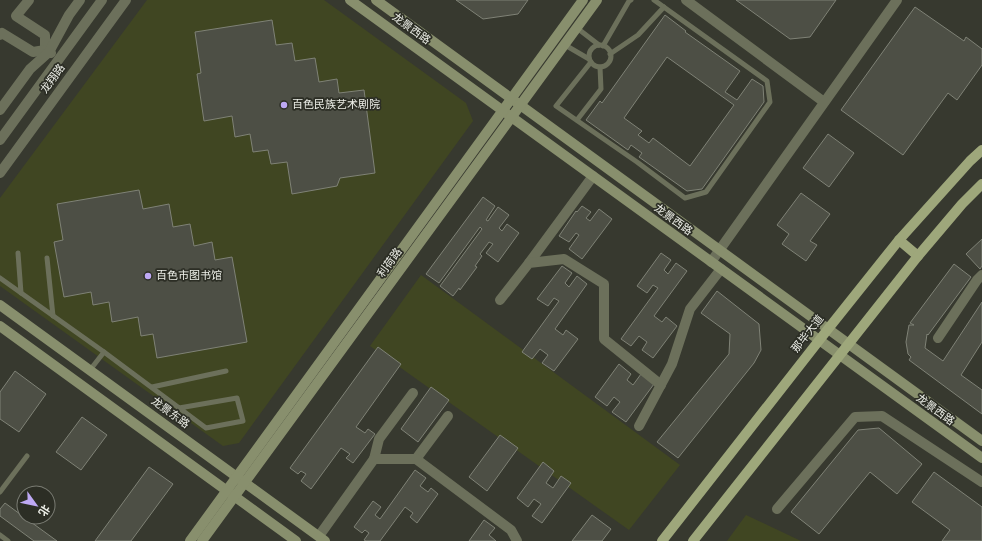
<svg xmlns="http://www.w3.org/2000/svg" width="982" height="541" font-family="Overpass,'Noto Sans SC',sans-serif">
<style>
.green{fill:#404622}
.building{fill:#4d4f45;stroke:#7f8276;fill-rule:evenodd}
.lines{fill:none;stroke-linecap:round;stroke-linejoin:round}
.service{stroke:#6c705b;stroke-width:5}
.minor{stroke:#6c705b;stroke-width:10}
.tertiary{stroke:#6c705b;stroke-width:10}
.secondary{stroke:#888f6d;stroke-width:10}
.primary{stroke:#9ea77b;stroke-width:10}
.poi-dot{fill:#bea9f4;stroke:#2c2e25;stroke-width:1.5}
.labels{text-anchor:middle;dominant-baseline:central;stroke-width:3.5;stroke-linejoin:round;paint-order:stroke}
.street-label{font-size:11px;fill:#eef0e9;stroke:#2c2e25}
.poi-label{font-size:11px;fill:#eef0e9;stroke:#2c2e25;text-anchor:start}
</style>
<rect width="100%" height="100%" fill="#37392f"/>
<g class="green">
<path d="M147,0h177l142,103 7,18 -234,322 -16,3 -223,-160v-88z"/>
<path d="M421,275l259,190 -51,65 -259,-184z"/>
<path d="M746,515l55,26h-74z"/>
</g>
<g class="building">
<path d="M456,0h72l-10,14 -35,5z"/>
<path d="M736,0h100l-26,37 -20,2z"/>
<path d="M915,7l49,34 2,-4 16,12v16l-25,35 -9,-7 -45,62 -62,-45z"/>
<path d="M665,15l21,16 -1,1 55,39 -15,21 12,8 15,-21 11,7 1,16 -62,87 -15,2 -48,-34 3,-4 -11,-8 -3,5 -42,-30 14,-19 2,2zM667,57l67,48 -44,61 -37,-28 -4,5 -11,-8 4,-4 -18,-13z"/>
<path d="M272,20l4,25 16,-2 3,18 20,-3 4,24 18,-3 2,14 25,-3 11,83 -35,5 -3,8 -45,8 -5,-32 -16,2 -3,-14 -15,2 -3,-18 -15,3 -3,-21 -28,5 -7,-47 4,-1 -6,-41z"/>
<path d="M828,134l26,19 -25,34 -26,-19z"/>
<path d="M139,190l4,19 26,-5 4,23 17,-3 4,22 18,-4 3,18 17,-3 15,85 -90,16 -4,-24 -12,2 -3,-19 -26,5 -3,-20 -16,3 -2,-13 -27,5 -10,-55 9,-2 -6,-36z"/>
<path d="M801,193l29,21 -20,27 7,4 -11,16 -24,-17 7,-10 -12,-9z"/>
<path d="M483,197l12,9 -9,14 2,1 10,-14 11,8 -10,13 3,3 5,-7 12,9 -21,29 -12,-9 7,-9 -4,-2 -9,12 2,2 -7,10 2,1 -17,23 -1,-2 -6,8 -13,-10 42,-57 -2,-2 -41,56 -13,-9z"/>
<path d="M582,206l9,6 -5,6 4,3 9,-12 13,10 -30,40 -13,-10 10,-14 -3,-2 -7,9 -10,-6 17,-25 1,1z"/>
<path d="M982,239v27l-2,3 -14,-15z"/>
<path d="M661,253l10,7 -7,10 4,4 8,-11 11,8 -33,45 8,6 4,-5 11,9 -24,32 -11,-8 5,-8 -8,-6 -8,10 -10,-7 37,-51 -5,-3 -6,8 -10,-7z"/>
<path d="M954,264l17,13 -43,58 -1,-1 -2,14 18,13 39,-59v40l-21,33 21,15v24l-73,-54 2,-3 -3,-3 -2,-12 3,-17h5l-4,-2z"/>
<path d="M562,266l10,7 -7,10 4,4 8,-11 10,8 -32,45 8,6 3,-5 12,9 -24,32 -12,-8 6,-8 -8,-6 -8,10 -10,-7 37,-51 -5,-3 -6,8 -11,-7z"/>
<path d="M717,291l42,33 2,26 -7,13 -76,95 -21,-16 72,-88 1,-20 -29,-21z"/>
<path d="M378,347l23,17 -45,63 9,6 3,-4 7,5 -22,29 -7,-5 4,-4 -9,-6 -30,41 -10,-8 5,-7 -5,-3 -3,3 -8,-6z"/>
<path d="M619,364l12,10 -4,6 6,5 8,-11 13,10 -28,38 -14,-10 8,-10 -6,-5 -7,9 -12,-9z"/>
<path d="M15,371l31,23 -27,38 -19,-13v-27z"/>
<path d="M431,387l18,13 -31,42 -17,-13z"/>
<path d="M82,417l25,18 -26,35 -25,-18z"/>
<path d="M879,428l43,36 -25,30 -27,-22 -51,62 -28,-22 67,-82z"/>
<path d="M500,435l18,13 -31,43 -18,-14z"/>
<path d="M543,462l11,9 -8,12 7,5 8,-12 10,7 -29,40 -10,-7 9,-12 -7,-5 -6,8 -11,-9z"/>
<path d="M149,467l24,17 -42,57h-36z"/>
<path d="M415,470l11,8 -6,8 8,6 3,-4 7,6 -21,29 -7,-6 3,-4 -8,-6 -25,34h-14l-2,-1 5,-7 -4,-3 -3,3 -8,-6 19,-26 8,6 -6,8 5,4z"/>
<path d="M934,472l48,35v34h-40l8,-11 -38,-28z"/>
<path d="M5,503l19,14 33,24h-23l-34,-25v-7z"/>
<path d="M592,515l19,14 -9,12h-30z"/>
<path d="M484,520l11,8 -6,7 7,6h-27z"/>
</g>
<g class="lines">
<g class="service">
<path d="M577,28l22,17"/>
<path d="M565,45l24,14"/>
<circle cx="600" cy="56" r="11"/>
<path d="M603,46l26,-45 2,-1"/>
<path d="M610,54l28,-19 26,-28"/>
<path d="M591,62l-35,44 81,56 48,36 21,-6 64,-90 -3,-21 -113,-81"/>
<path d="M577,120l24,-31 -1,-22"/>
<path d="M18,253l3,40"/>
<path d="M47,258l6,58"/>
<path d="M0,278l104,74"/>
<path d="M90,370l14,-18c34,25 68,51 102,76l37,-7 -6,-23 -58,10"/>
<path d="M152,387l74,-16"/>
<path d="M0,492l27,-36"/>
<path d="M0,535l8,6"/>
</g>
<g class="minor">
<path d="M29,0l-13,16 29,19v15"/>
<path d="M0,35l2,-2 31,19 12,-2 6,3"/>
<path d="M0,110l30,-41 19,-17 20,-37 11,-15"/>
<path d="M529,263l64,-87"/>
<path d="M500,300l29,-37 35,-4 40,25v55l57,46"/>
<path d="M938,338l39,-58 5,-5"/>
<path d="M639,426l33,-62 18,-55 31,-40"/>
<path d="M374,459l5,-20 34,-46"/>
<path d="M416,459l32,-43"/>
<path d="M777,509l78,-92 27,-1 100,66"/>
<path d="M319,536l55,-77h42l95,71 6,11"/>
</g>
<g class="tertiary">
<path d="M686,0l138,102"/>
<path d="M0,140l102,-140"/>
<path d="M0,173l126,-173"/>
<path d="M711,262l186,-262"/>
</g>
<g class="secondary">
<path d="M350,0l632,458"/>
<path d="M376,0l606,441"/>
<path d="M0,305l325,236"/>
<path d="M0,326l296,215"/>
<path d="M190,541l393,-541"/>
<path d="M202,541l395,-541"/>
</g>
<g class="primary">
<path d="M899,240l19,16"/>
<path d="M662,541l166,-212 71,-89 71,-79 12,-11"/>
<path d="M693,541l225,-285 44,-52 20,-20"/>
</g>
</g>
<g class="poi-dot">
<circle cx="284" cy="105" r="4"/>
<circle cx="148" cy="276" r="4"/>
</g>
<g class="labels">
<g class="street-label">
<text transform="translate(411 29) rotate(36)">龙景西路</text>
<text transform="translate(53 79) rotate(-54)">龙翔路</text>
<text transform="translate(673 220) rotate(36)">龙景西路</text>
<text transform="translate(390 263) rotate(-54)">利荷路</text>
<text transform="translate(808 334) rotate(-52)">那毕大道</text>
<text transform="translate(935 410) rotate(36)">龙景西路</text>
<text transform="translate(170 413) rotate(36)">龙景东路</text>
</g>
<g class="poi-label">
<text x="292" y="105">百色民族艺术剧院</text>
<text x="156" y="276">百色市图书馆</text>
</g>
</g>
<g transform="translate(36 505) rotate(123)"><circle r="19" fill="#2c2e25" stroke="#7a7c73"/>
<path d="M0-3L7 15L0 10L-7 15Z" fill="#bea9f4"/>
<text y="-6" font-size="11" font-weight="bold" text-anchor="middle" fill="#eef0e9">北</text>
</g>
</svg>
